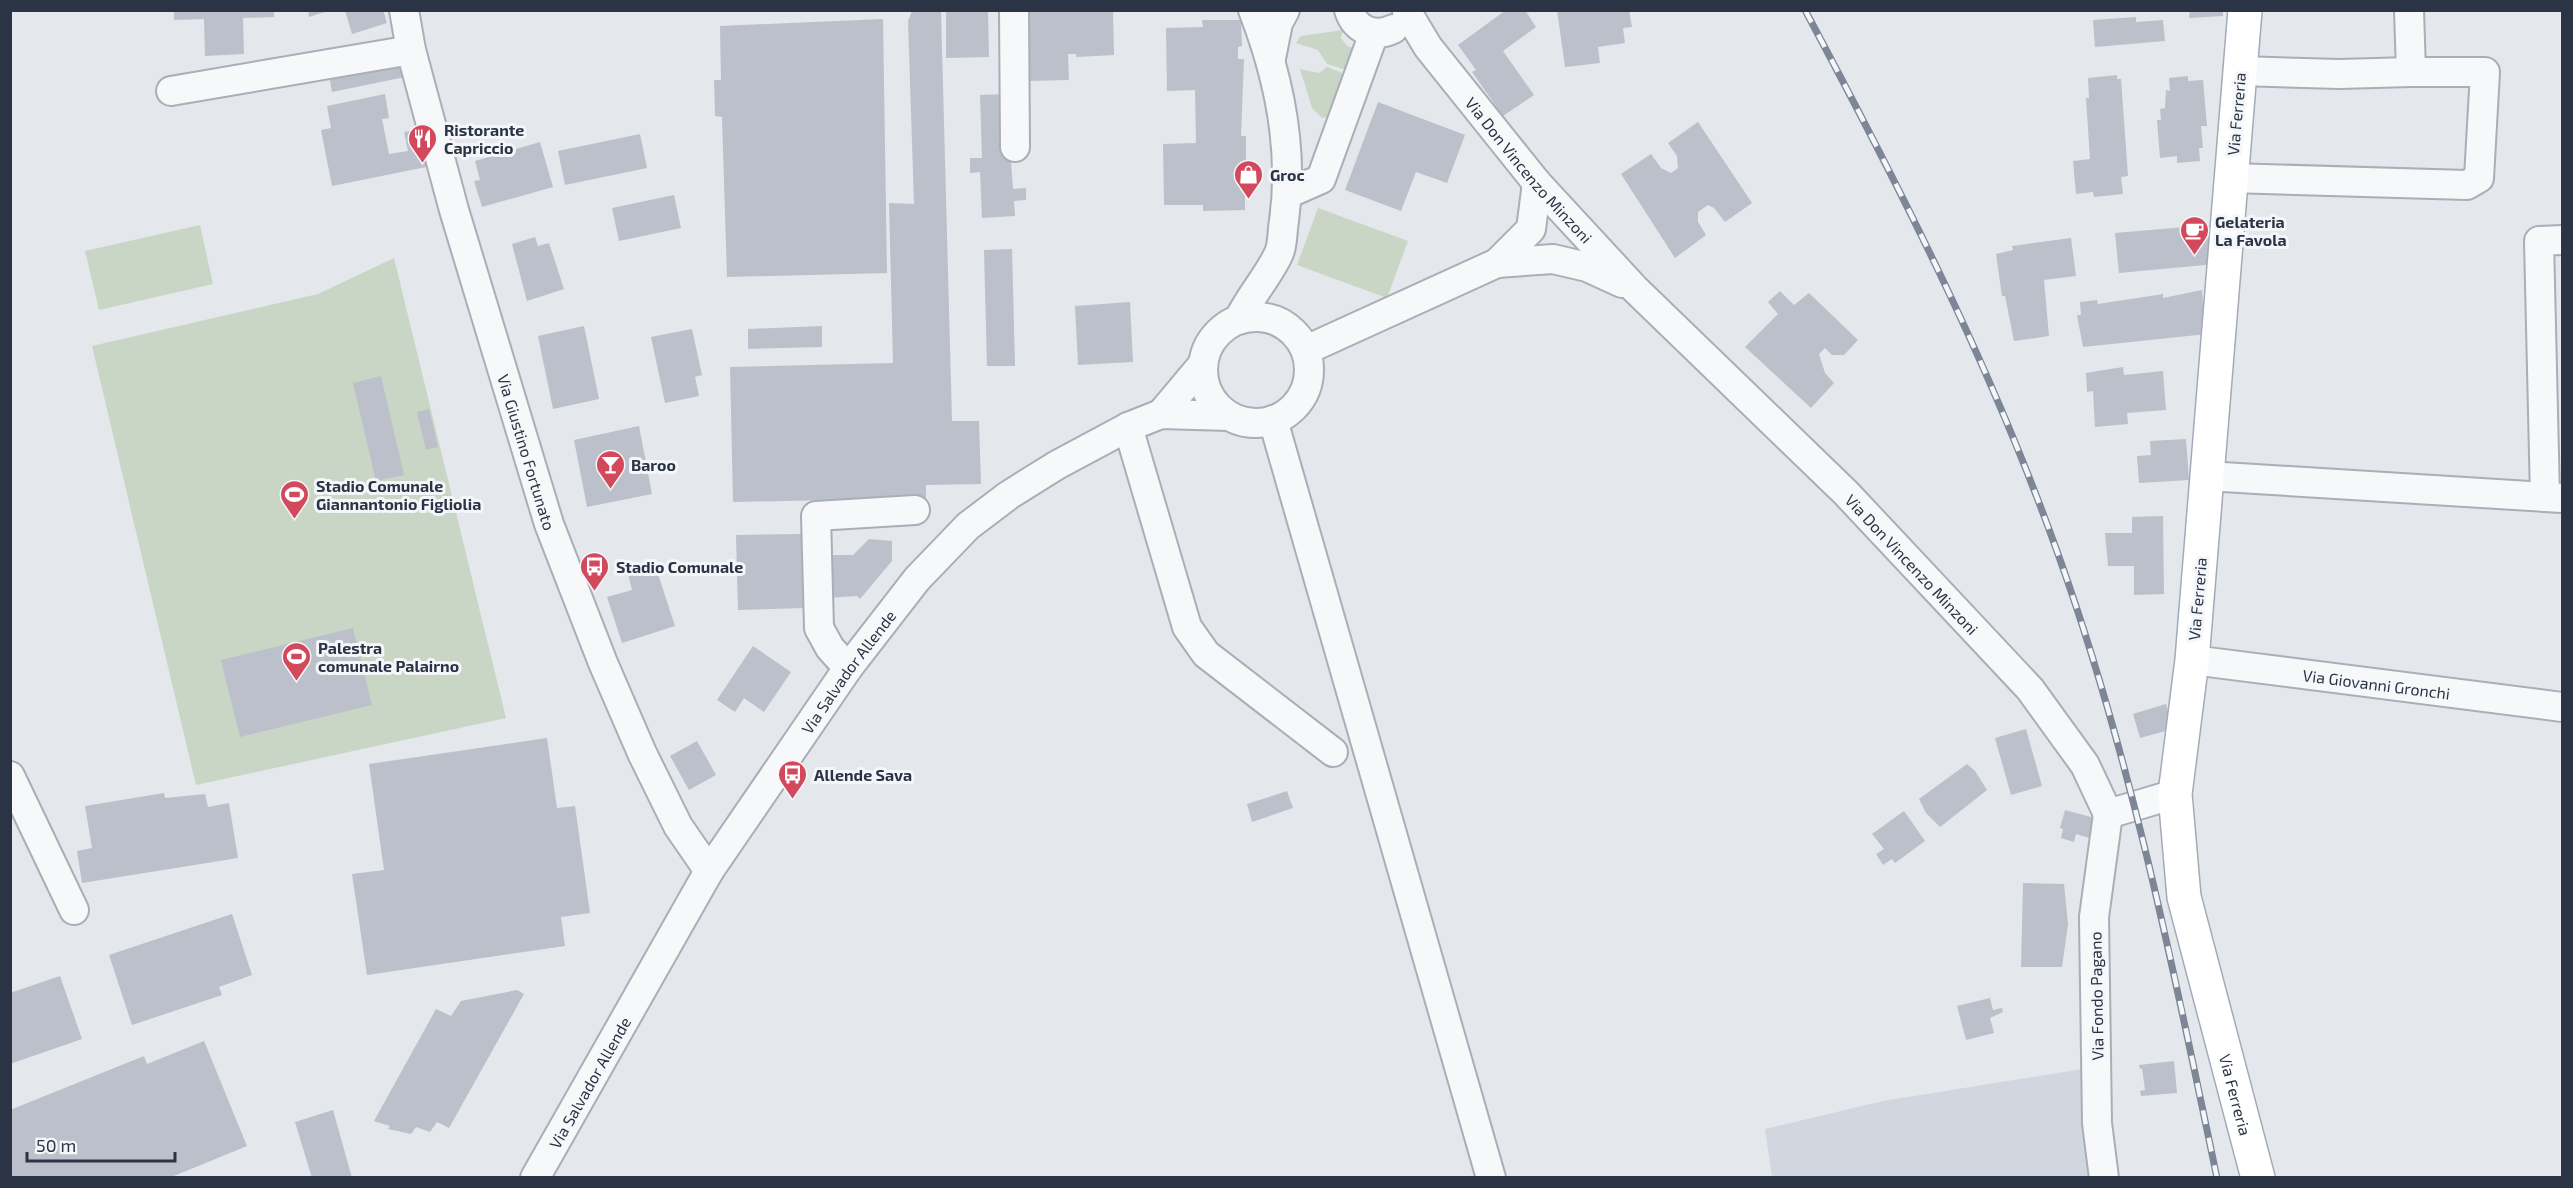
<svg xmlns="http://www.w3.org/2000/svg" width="2573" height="1188" font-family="'Exo 2',sans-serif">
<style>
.built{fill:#d2d6de}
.green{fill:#c9d6c5}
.building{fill:#bbc0ca}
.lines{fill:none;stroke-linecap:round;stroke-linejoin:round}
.minor-casing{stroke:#a9aeb7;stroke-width:32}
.major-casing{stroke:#a3abb8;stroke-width:36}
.minor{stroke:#f7f8fa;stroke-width:28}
.major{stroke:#fff;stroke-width:33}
.rail-casing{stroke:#7d8696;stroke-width:7}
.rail{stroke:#f4f6f9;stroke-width:4.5;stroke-dasharray:14;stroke-linecap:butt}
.labels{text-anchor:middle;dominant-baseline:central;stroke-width:6;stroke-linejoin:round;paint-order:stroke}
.street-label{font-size:16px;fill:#2b3445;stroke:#f4f6f9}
.poi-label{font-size:16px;font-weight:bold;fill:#2b3445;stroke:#f4f6f9;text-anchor:start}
</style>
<rect width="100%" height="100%" fill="#e4e7ec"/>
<path class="built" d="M2083,1069l11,108h-322l-7,-48 118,-28z"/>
<g class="green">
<path d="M1343,30l-2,8 6,8 9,3 -10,21 -19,-6 -9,-14 -22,-7 5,-7z"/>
<path d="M1327,67l21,8 -18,42 -8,1 -10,-10 -12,-39 19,4z"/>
<path d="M1318,208l90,33 -21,57 -90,-33z"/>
<path d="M200,225l13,59 -114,26 -14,-59z"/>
<path d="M394,258l112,460 -310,67 -104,-439 226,-52z"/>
</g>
<g class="building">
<path d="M174,10h100v7l-31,1 1,36 -39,2 -1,-37 -30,1z"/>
<path d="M308,10h20v1l-19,6z"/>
<path d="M345,10h38l4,13 -35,11z"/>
<path d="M946,10h42l1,47 -43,1z"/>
<path d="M1113,10l1,45 -38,2v-3h-8l1,26 -41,1 -2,-69z"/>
<path d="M1506,10h19l11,17 -33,24 31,44 -31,21 -31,-44 4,-2 -18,-25z"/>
<path d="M1557,10h72l3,17 -9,1 2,15 -27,4 2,16 -35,4z"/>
<path d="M2190,10h33v6l-34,2z"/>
<path d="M912,11h29l11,410h27l2,63 -55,1v13l-193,4 -3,-135 163,-4 -4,-160 25,1 -6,-183z"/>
<path d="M2136,17v5l27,-2 2,21 -70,6 -2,-27z"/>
<path d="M883,19l4,254 -160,4 -5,-160 -7,-1 -1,-36h7l-1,-54z"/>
<path d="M1202,20h39l1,26 -4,1v12h6l-3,77h5v30l-5,1v11h4v32l-42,1v-6h-39l-1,-61 33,-1 -1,-53 -28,1 -1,-63 37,-1z"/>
<path d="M401,56l4,21 -73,15 -4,-23z"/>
<path d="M2117,75v4h4l7,97 -7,1 2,17 -29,3 -1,-5 -17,2 -3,-33 17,-2 -4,-61h3l-1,-20z"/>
<path d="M2188,76v5l15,-1 4,46h-6l2,22h-4l1,13 -23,2v-7l-17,2 -3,-38h4l-1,-11 5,-1 1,-18 4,1 -1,-13z"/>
<path d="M385,94l4,24 -7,1 7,35 19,-3 -4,-19 18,-3 9,37 -99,20 -11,-56 10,-2 -4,-22z"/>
<path d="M1006,94l7,95 13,-1v12l-12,1 1,15 -33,2 -2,-46 -10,1v-15h12l-2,-63z"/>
<path d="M1378,102l87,33 -18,48 -31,-11 -15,39 -56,-21z"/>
<path d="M1698,122l54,81 -27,19 -11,-14 -6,-3 -10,7v10l8,13 -31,23 -54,-84 30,-20 10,14 10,5 7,-5 -1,-12 -9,-13z"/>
<path d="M640,134l7,34 -82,17 -7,-34z"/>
<path d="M540,142l13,45 -71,20 -8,-26 6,-1 -5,-19z"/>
<path d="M674,195l7,33 -62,13 -7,-33z"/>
<path d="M2209,225l7,39 -97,9 -4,-40z"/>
<path d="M535,237l3,9 11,-3 15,46 -37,12 -15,-57z"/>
<path d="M2071,238l5,38 -32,4 5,56 -35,5 -9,-45h-3l-6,-42 17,-4 -1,-4z"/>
<path d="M1012,249l3,117h-28l-3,-116z"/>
<path d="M2202,290l1,14h4v30l-124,13 -6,-32h4l-1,-13 17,-2 1,4 65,-10v4z"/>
<path d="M1780,291l14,14 15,-12 49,47 -14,15h-12l-7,-7 -6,6 6,19 9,10 -23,25 -66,-61 33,-33 -10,-12z"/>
<path d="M1130,302l3,60 -55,3 -3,-59z"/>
<path d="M584,326l15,73 -46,10 -15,-73z"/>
<path d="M822,326v21l-74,2v-20z"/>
<path d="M692,329l10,46 -7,2 4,19 -34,7 -14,-66z"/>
<path d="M2123,367l1,8 39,-4 3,39 -39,3 1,11 -33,3 -2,-36 -6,1 -1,-19z"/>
<path d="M381,376l23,99 -28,6 -23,-98z"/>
<path d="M429,409l9,38 -12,3 -9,-38z"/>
<path d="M639,426l13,68 -65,13 -13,-67z"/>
<path d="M2186,439l3,41 -50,3 -2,-27 14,-1 -1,-14z"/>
<path d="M2163,516l1,78 -30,1v-29h-26l-3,-33h27v-16z"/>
<path d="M803,534l2,74 -67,2 -2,-75z"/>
<path d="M869,539l23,2v20l-32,38 -3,-3 -30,2 -1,-43h27z"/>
<path d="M655,565l20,61 -53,17 -15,-46 25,-7 -4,-16z"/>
<path d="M353,628l19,77 -132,32 -19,-77z"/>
<path d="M753,646l38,26 -27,40 -20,-14 -9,14 -18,-12z"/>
<path d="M2166,704l7,25 -33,9 -7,-24z"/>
<path d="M2026,729l16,57 -31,9 -16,-57z"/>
<path d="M547,738l10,70 18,-2 15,107 -29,4 4,29 -198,29 -15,-101 32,-4 -15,-106z"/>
<path d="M697,741l19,34 -27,15 -19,-34z"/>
<path d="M1967,764l8,7 12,19 -47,37 -14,-14 -7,-14z"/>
<path d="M1287,791l6,17 -41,14 -5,-18z"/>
<path d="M164,793l1,5 40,-4 3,13 21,-4 9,55 -156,25 -5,-32 15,-3 -7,-42z"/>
<path d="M2065,810l33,9 -5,20 -17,-5 -2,8 -13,-4 2,-9 -3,-1z"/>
<path d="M1904,811l21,30 -30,22 -3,-4 -9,6 -7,-11 8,-5 -12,-15z"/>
<path d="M2023,883l41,1 4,40 -6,43h-41z"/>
<path d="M232,914l20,61 -33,12 3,8 -90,30 -23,-70z"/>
<path d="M60,976l22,63 -72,25v-71z"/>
<path d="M517,990l7,4 -75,134 -12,-6 -7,10 -14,-5 -5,7 -23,-5 2,-3 -16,-5 62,-112 15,7 10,-15z"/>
<path d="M1990,998l3,12 9,-2 1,4 -13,6 4,15 -28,7 -9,-34z"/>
<path d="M204,1041l43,105 -78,32h-159v-68l134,-54 3,8z"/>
<path d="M2174,1061l3,32 -36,3 -1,-5 5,-1 -3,-22 -2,1 -1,-4z"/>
<path d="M333,1110l19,68h-40l-17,-56z"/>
</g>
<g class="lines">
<defs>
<g id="minor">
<path id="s1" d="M404,10l7,40 43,160 95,314 54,139 39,90 36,73 31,45"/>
<path d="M1014,10l1,137"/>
<path d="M1349,10c6,20 26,28 44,19"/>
<path id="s2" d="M1407,12l21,35 109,136 98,106 211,204 184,196 55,76 23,49 67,-20"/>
<path d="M1271,58l7,-35 7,-13"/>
<path d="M2240,71l99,3 72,-2"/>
<path d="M171,91l240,-41"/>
<path d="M2231,178l236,7 12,-7 6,-106h-74l-2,-62"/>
<path d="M1287,194l34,-15 53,-146"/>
<path d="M1497,263l56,-4 34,8 35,16"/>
<circle cx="1256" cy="370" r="53"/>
<path d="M1239,319c11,-23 31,-45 40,-66 4,-9 3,-22 5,-32 10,-72 -5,-144 -31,-211"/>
<path d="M1306,350l191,-87 34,-34 6,-46"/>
<path d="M1161,414l42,-50"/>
<path d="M1273,420l218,758"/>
<path d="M1128,427l59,200 19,27 127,98"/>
<path d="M2207,476l355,22"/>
<path d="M2545,497l-6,-256 23,-1"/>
<path id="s3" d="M2192,660l370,47"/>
<path d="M848,668l-18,-20 -11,-20 -3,-112 99,-6"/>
<path d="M10,776l64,134"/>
<path id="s4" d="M535,1178l174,-307 139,-203 69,-89 51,-53 41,-31 48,-30 71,-38 33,-13 68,2"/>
<path d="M2104,1178l-7,-55 -3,-206 14,-103"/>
</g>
<g id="major">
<path id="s5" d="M2245,10l-53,650 -17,134 9,103 74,281"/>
</g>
</defs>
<use href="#minor" class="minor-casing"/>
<use href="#major" class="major-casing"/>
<use href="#minor" class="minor"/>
<use href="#major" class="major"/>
<defs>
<path id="rail" d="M1805,10c94,176 186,356 253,544 73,203 115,413 159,624"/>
</defs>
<use href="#rail" class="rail-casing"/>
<use href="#rail" class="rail"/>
</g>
<defs>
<symbol id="restaurant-pin" viewBox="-11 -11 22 30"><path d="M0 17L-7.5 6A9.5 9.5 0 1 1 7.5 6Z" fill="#d1495b" stroke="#f4f6f9"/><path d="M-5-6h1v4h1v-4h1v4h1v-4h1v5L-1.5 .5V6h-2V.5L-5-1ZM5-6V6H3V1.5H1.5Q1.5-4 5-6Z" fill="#fff"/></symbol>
<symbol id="shop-pin" viewBox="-11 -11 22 30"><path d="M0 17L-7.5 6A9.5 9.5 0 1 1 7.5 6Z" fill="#d1495b" stroke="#f4f6f9"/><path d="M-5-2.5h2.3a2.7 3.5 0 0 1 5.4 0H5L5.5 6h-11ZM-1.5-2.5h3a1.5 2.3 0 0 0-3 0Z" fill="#fff"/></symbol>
<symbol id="cafe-pin" viewBox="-11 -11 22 30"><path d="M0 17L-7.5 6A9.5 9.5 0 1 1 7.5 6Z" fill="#d1495b" stroke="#f4f6f9"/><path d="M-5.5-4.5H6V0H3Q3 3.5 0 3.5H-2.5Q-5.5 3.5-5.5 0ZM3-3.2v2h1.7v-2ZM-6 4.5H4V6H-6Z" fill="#fff"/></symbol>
<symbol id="bar-pin" viewBox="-11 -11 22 30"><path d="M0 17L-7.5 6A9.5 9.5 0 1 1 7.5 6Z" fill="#d1495b" stroke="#f4f6f9"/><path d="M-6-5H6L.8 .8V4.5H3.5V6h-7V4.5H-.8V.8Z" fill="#fff"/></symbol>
<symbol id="stadium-pin" viewBox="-11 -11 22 30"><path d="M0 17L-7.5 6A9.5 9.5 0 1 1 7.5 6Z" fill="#d1495b" stroke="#f4f6f9"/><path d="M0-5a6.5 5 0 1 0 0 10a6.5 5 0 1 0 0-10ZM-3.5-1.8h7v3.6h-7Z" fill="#fff"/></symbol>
<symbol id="bus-pin" viewBox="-11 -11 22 30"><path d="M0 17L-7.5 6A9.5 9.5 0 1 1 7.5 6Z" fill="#d1495b" stroke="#f4f6f9"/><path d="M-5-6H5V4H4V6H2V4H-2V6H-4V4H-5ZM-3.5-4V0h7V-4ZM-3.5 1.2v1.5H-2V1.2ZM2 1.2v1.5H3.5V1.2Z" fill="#fff"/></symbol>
</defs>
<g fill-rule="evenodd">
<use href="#restaurant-pin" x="406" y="122" width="33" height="45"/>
<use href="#shop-pin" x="1232" y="158" width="33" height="45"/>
<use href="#cafe-pin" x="2178" y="214" width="33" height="45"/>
<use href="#bar-pin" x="594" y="448" width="33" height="45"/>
<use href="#stadium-pin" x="278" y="478" width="33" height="45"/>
<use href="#bus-pin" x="578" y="550" width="33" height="45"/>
<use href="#stadium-pin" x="280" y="640" width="33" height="45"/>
<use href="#bus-pin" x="776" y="758" width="33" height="45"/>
</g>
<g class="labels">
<g class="street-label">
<text transform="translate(2236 114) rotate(-85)">Via Ferreria</text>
<text stroke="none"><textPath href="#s2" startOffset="200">Via Don Vincenzo Minzoni</textPath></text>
<text stroke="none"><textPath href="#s1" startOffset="459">Via Giustino Fortunato</textPath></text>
<text stroke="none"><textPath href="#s2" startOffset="750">Via Don Vincenzo Minzoni</textPath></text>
<text transform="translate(2197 599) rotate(-85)">Via Ferreria</text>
<text stroke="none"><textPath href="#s4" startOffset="596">Via Salvador Allende</textPath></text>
<text stroke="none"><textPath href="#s3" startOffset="186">Via Giovanni Gronchi</textPath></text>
<text transform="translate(2096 996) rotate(-91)">Via Fondo Pagano</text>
<text stroke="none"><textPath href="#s4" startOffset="110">Via Salvador Allende</textPath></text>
<text stroke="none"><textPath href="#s5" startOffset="1095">Via Ferreria</textPath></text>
</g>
<g class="poi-label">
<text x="444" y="129">Ristorante<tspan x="444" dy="18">Capriccio</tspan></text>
<text x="1270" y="174">Groc</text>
<text x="2215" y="221">Gelateria<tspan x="2215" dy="18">La Favola</tspan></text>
<text x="631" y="464">Baroo</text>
<text x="316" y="485">Stadio Comunale<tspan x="316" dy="18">Giannantonio Figliolia</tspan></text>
<text x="616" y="566">Stadio Comunale</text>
<text x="318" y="647">Palestra<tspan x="318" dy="18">comunale Palairno</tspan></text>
<text x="814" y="774">Allende Sava</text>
</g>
</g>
<rect width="2573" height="1188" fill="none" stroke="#2b3445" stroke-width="24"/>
<path d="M27 1152v9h148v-9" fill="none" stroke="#2b3445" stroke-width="3"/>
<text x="36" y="1152" font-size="18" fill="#2b3445" stroke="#f4f6f9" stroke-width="4.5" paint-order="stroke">50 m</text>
</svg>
